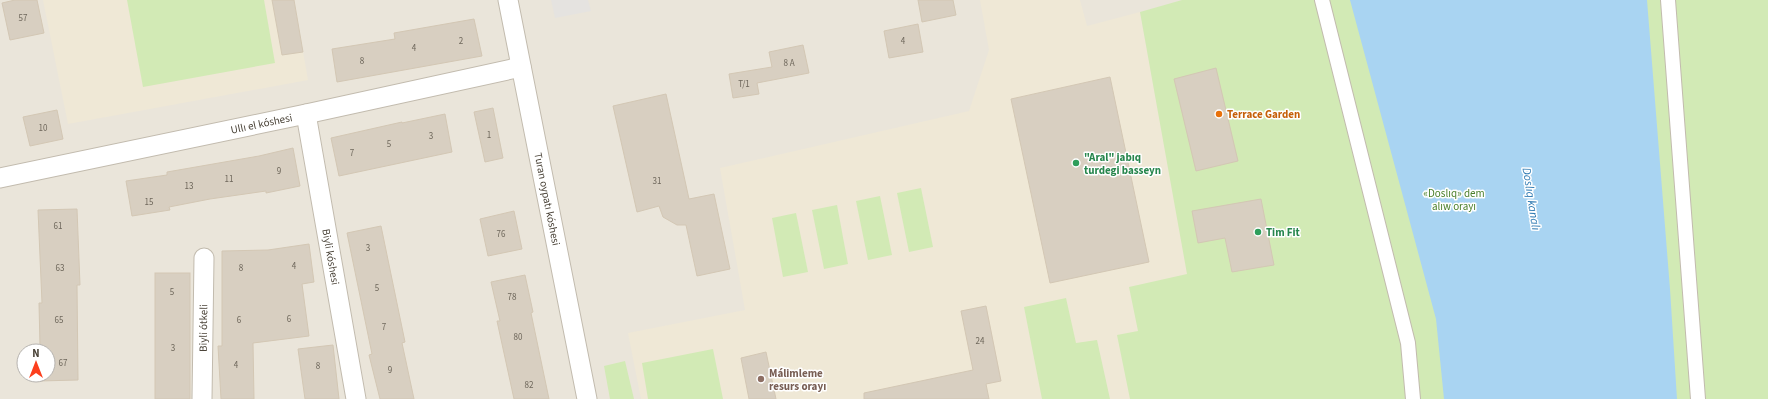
<svg xmlns="http://www.w3.org/2000/svg" width="1768" height="399" font-family="'Source Sans 3',sans-serif">
<style>
.residential{fill:#eae5da;fill-rule:evenodd}
.education{fill:#efe8d6}
.green{fill:#d2eab5}
.parking{fill:#e5e3e0}
.water{fill:#a9d4f2}
.building{fill:#d8cfc1;stroke:#d3c7b4}
.lines{fill:none;stroke-linecap:round;stroke-linejoin:round}
.pedestrian-casing{stroke:#c2bbae;stroke-width:16}
.minor-casing{stroke:#c2bbae;stroke-width:21}
.pedestrian{stroke:#fff;stroke-width:14}
.minor{stroke:#fff;stroke-width:19}
.food-dot{fill:#e8710a;stroke:#fff;stroke-width:1.5}
.leisure-dot{fill:#2e9e5b;stroke:#fff;stroke-width:1.5}
.education-dot{fill:#8d6e63;stroke:#fff;stroke-width:1.5}
.labels{text-anchor:middle;dominant-baseline:central;stroke-width:3;stroke-linejoin:round;paint-order:stroke}
.number-label{font-size:9px;fill:#6e675b}
.food-label{font-size:11px;font-weight:bold;fill:#c56008;stroke:#fff;text-anchor:start}
.street-label{font-size:11px;fill:#4b4439;stroke:#fff}
.leisure-label{font-size:11px;font-weight:bold;fill:#27864d;stroke:#fff;text-anchor:start}
.park-label{font-size:11px;fill:#4a7f2a;stroke:#fff}
.education-label{font-size:11px;font-weight:bold;fill:#785e54;stroke:#fff;text-anchor:start}
.water-label{font-size:12px;font-style:italic;fill:#2e7ab2;stroke:#fff}
</style>
<rect width="100%" height="100%" fill="#f6f3ec"/>
<path class="residential" d="M0,0h1768v399h-1768zM24,351h24v24h-24z"/>
<g class="education">
<path d="M43,0h251l14,80 -240,44z"/>
<path d="M980,0h100l7,26 53,-14 71,387h-570l-13,-66 117,-23 -25,-142 249,-57 20,-61z"/>
</g>
<g class="green">
<path d="M127,0h137l11,63 -132,24z"/>
<path d="M1182,0h586v399h-638l-13,-64 21,-4 -9,-44 58,-13 -47,-262z"/>
<path d="M921,188l12,59 -24,5 -12,-59z"/>
<path d="M880,196l12,59 -24,5 -12,-59z"/>
<path d="M837,205l11,59 -24,5 -12,-59z"/>
<path d="M796,213l12,59 -25,5 -11,-59z"/>
<path d="M1066,298l10,45 21,-3 13,59h-68l-18,-92z"/>
<path d="M713,349l10,50h-75l-6,-36z"/>
<path d="M625,361l9,38h-24l-6,-33z"/>
</g>
<path class="parking" d="M551,0h37l3,11 -36,7z"/>
<path class="water" d="M1350,0h297l23,289 7,110h-233l-8,-80z"/>
<g class="building">
<path d="M15,0h22l7,33 -34,7 -8,-37z"/>
<path d="M272,0h22l9,52 -21,3z"/>
<path d="M918,0h35l3,15 -34,7z"/>
<path d="M474,19l8,37 -145,26 -5,-33 63,-10 -1,-6z"/>
<path d="M918,24l5,28 -34,6 -5,-27z"/>
<path d="M803,45l6,28 -52,10 2,11 -26,4 -4,-24 43,-7 -3,-15z"/>
<path d="M1216,68l22,93 -42,10 -22,-92z"/>
<path d="M1110,77l39,185 -99,21 -39,-184z"/>
<path d="M666,94l23,105 25,-5 16,75 -33,7 -11,-51h-9l-14,-8 -4,-11 -22,6 -24,-106z"/>
<path d="M493,108l10,50 -18,4 -11,-50z"/>
<path d="M57,110l6,29 -33,7 -7,-29z"/>
<path d="M445,114l7,38 -113,24 -8,-38 71,-16v1z"/>
<path d="M293,148l7,38 -34,7v-2l-56,8 -41,8 1,3 -38,6 -6,-35 41,-6v-3l92,-16z"/>
<path d="M1261,199l13,66 -42,7 -7,-34 -27,5 -6,-32z"/>
<path d="M77,209l3,76h-3l1,95 -39,1v-6h9v-24h-9l-1,-4 2,-1 -1,-43h3l-4,-93z"/>
<path d="M514,211l8,38 -34,7 -8,-37z"/>
<path d="M381,226l24,116 -3,1 12,56h-34l-11,-44 3,-1 -25,-121z"/>
<path d="M309,244l5,38 -12,2 7,52 -56,7 1,56h-33l-3,-53h4v-95l46,-1z"/>
<rect x="155" y="273" width="35" height="126"/>
<path d="M525,275l8,37 -2,1 18,86h-35l-17,-78h3l-9,-39z"/>
<path d="M986,306l15,75 -15,3 3,15h-125v-6l109,-23 -12,-59z"/>
<path d="M333,345l6,54h-34l-7,-50z"/>
<path d="M766,352l10,47h-27l-8,-41z"/>
</g>
<g class="lines">
<defs>
<g id="pedestrian">
<path d="M1322,0l86,343 5,56"/>
<path d="M1668,0l30,399"/>
</g>
<g id="minor">
<path id="s1" d="M508,0l79,399"/>
<path id="s2" d="M306,114l50,285"/>
<path id="s3" d="M0,178l306,-64 215,-47"/>
<path id="s4" d="M202,399l2,-141"/>
</g>
</defs>
<use href="#pedestrian" class="pedestrian-casing"/>
<use href="#minor" class="minor-casing"/>
<use href="#pedestrian" class="pedestrian"/>
<use href="#minor" class="minor"/>
</g>
<circle class="food-dot" cx="1219" cy="114" r="4"/>
<g class="leisure-dot">
<circle cx="1076" cy="163" r="4"/>
<circle cx="1258" cy="232" r="4"/>
</g>
<circle class="education-dot" cx="761" cy="379" r="4"/>
<g class="labels">
<g class="number-label">
<text x="23" y="18">57</text>
<text x="461" y="41">2</text>
<text x="903" y="41">4</text>
<text x="414" y="48">4</text>
<text x="362" y="61">8</text>
<text x="789" y="63">8 А</text>
<text x="744" y="84">Т/1</text>
<text x="43" y="128">10</text>
<text x="489" y="135">1</text>
<text x="431" y="136">3</text>
<text x="389" y="144">5</text>
<text x="352" y="153">7</text>
<text x="279" y="171">9</text>
<text x="229" y="179">11</text>
<text x="657" y="181">31</text>
<text x="189" y="186">13</text>
<text x="149" y="202">15</text>
<text x="58" y="226">61</text>
<text x="501" y="234">76</text>
<text x="368" y="248">3</text>
<text x="294" y="266">4</text>
<text x="60" y="268">63</text>
<text x="241" y="268">8</text>
<text x="377" y="288">5</text>
<text x="172" y="292">5</text>
<text x="512" y="297">78</text>
<text x="289" y="319">6</text>
<text x="59" y="320">65</text>
<text x="239" y="320">6</text>
<text x="384" y="327">7</text>
<text x="518" y="337">80</text>
<text x="980" y="341">24</text>
<text x="173" y="348">3</text>
<text x="63" y="363">67</text>
<text x="236" y="365">4</text>
<text x="318" y="366">8</text>
<text x="390" y="370">9</text>
<text x="529" y="385">82</text>
</g>
<g class="food-label">
<text x="1227" y="114">Terrace Garden</text>
</g>
<g class="street-label">
<text stroke="none"><textPath href="#s3" startOffset="267">Ullı el kóshesi</textPath></text>
<text stroke="none"><textPath href="#s1" startOffset="203">Turan oypatı kóshesi</textPath></text>
<text stroke="none"><textPath href="#s2" startOffset="145">Biyli kóshesi</textPath></text>
<text stroke="none"><textPath href="#s4" startOffset="71">Biyli ótkeli</textPath></text>
</g>
<g class="leisure-label">
<text x="1084" y="157">"Aral" jabıq<tspan x="1084" dy="13">turdegi basseyn</tspan></text>
<text x="1266" y="232">Tim Fit</text>
</g>
<g class="park-label">
<text x="1454" y="193">«Doslıq» dem<tspan x="1454" dy="13">alıw orayı</tspan></text>
</g>
<g class="education-label">
<text x="769" y="373">Málimleme<tspan x="769" dy="13">resurs orayı</tspan></text>
</g>
<g class="water-label">
<text transform="translate(1531 199) rotate(81)">Doslıq kanalı</text>
</g>
</g>
<g transform="translate(36 363)"><circle r="19" fill="#ffffff" stroke="#b7b4b0"/>
<path d="M0-3L7 15L0 10L-7 15Z" fill="#fc3f1d"/>
<text y="-6" font-size="11" font-weight="bold" text-anchor="middle" fill="#4b4439">N</text>
</g>
</svg>
